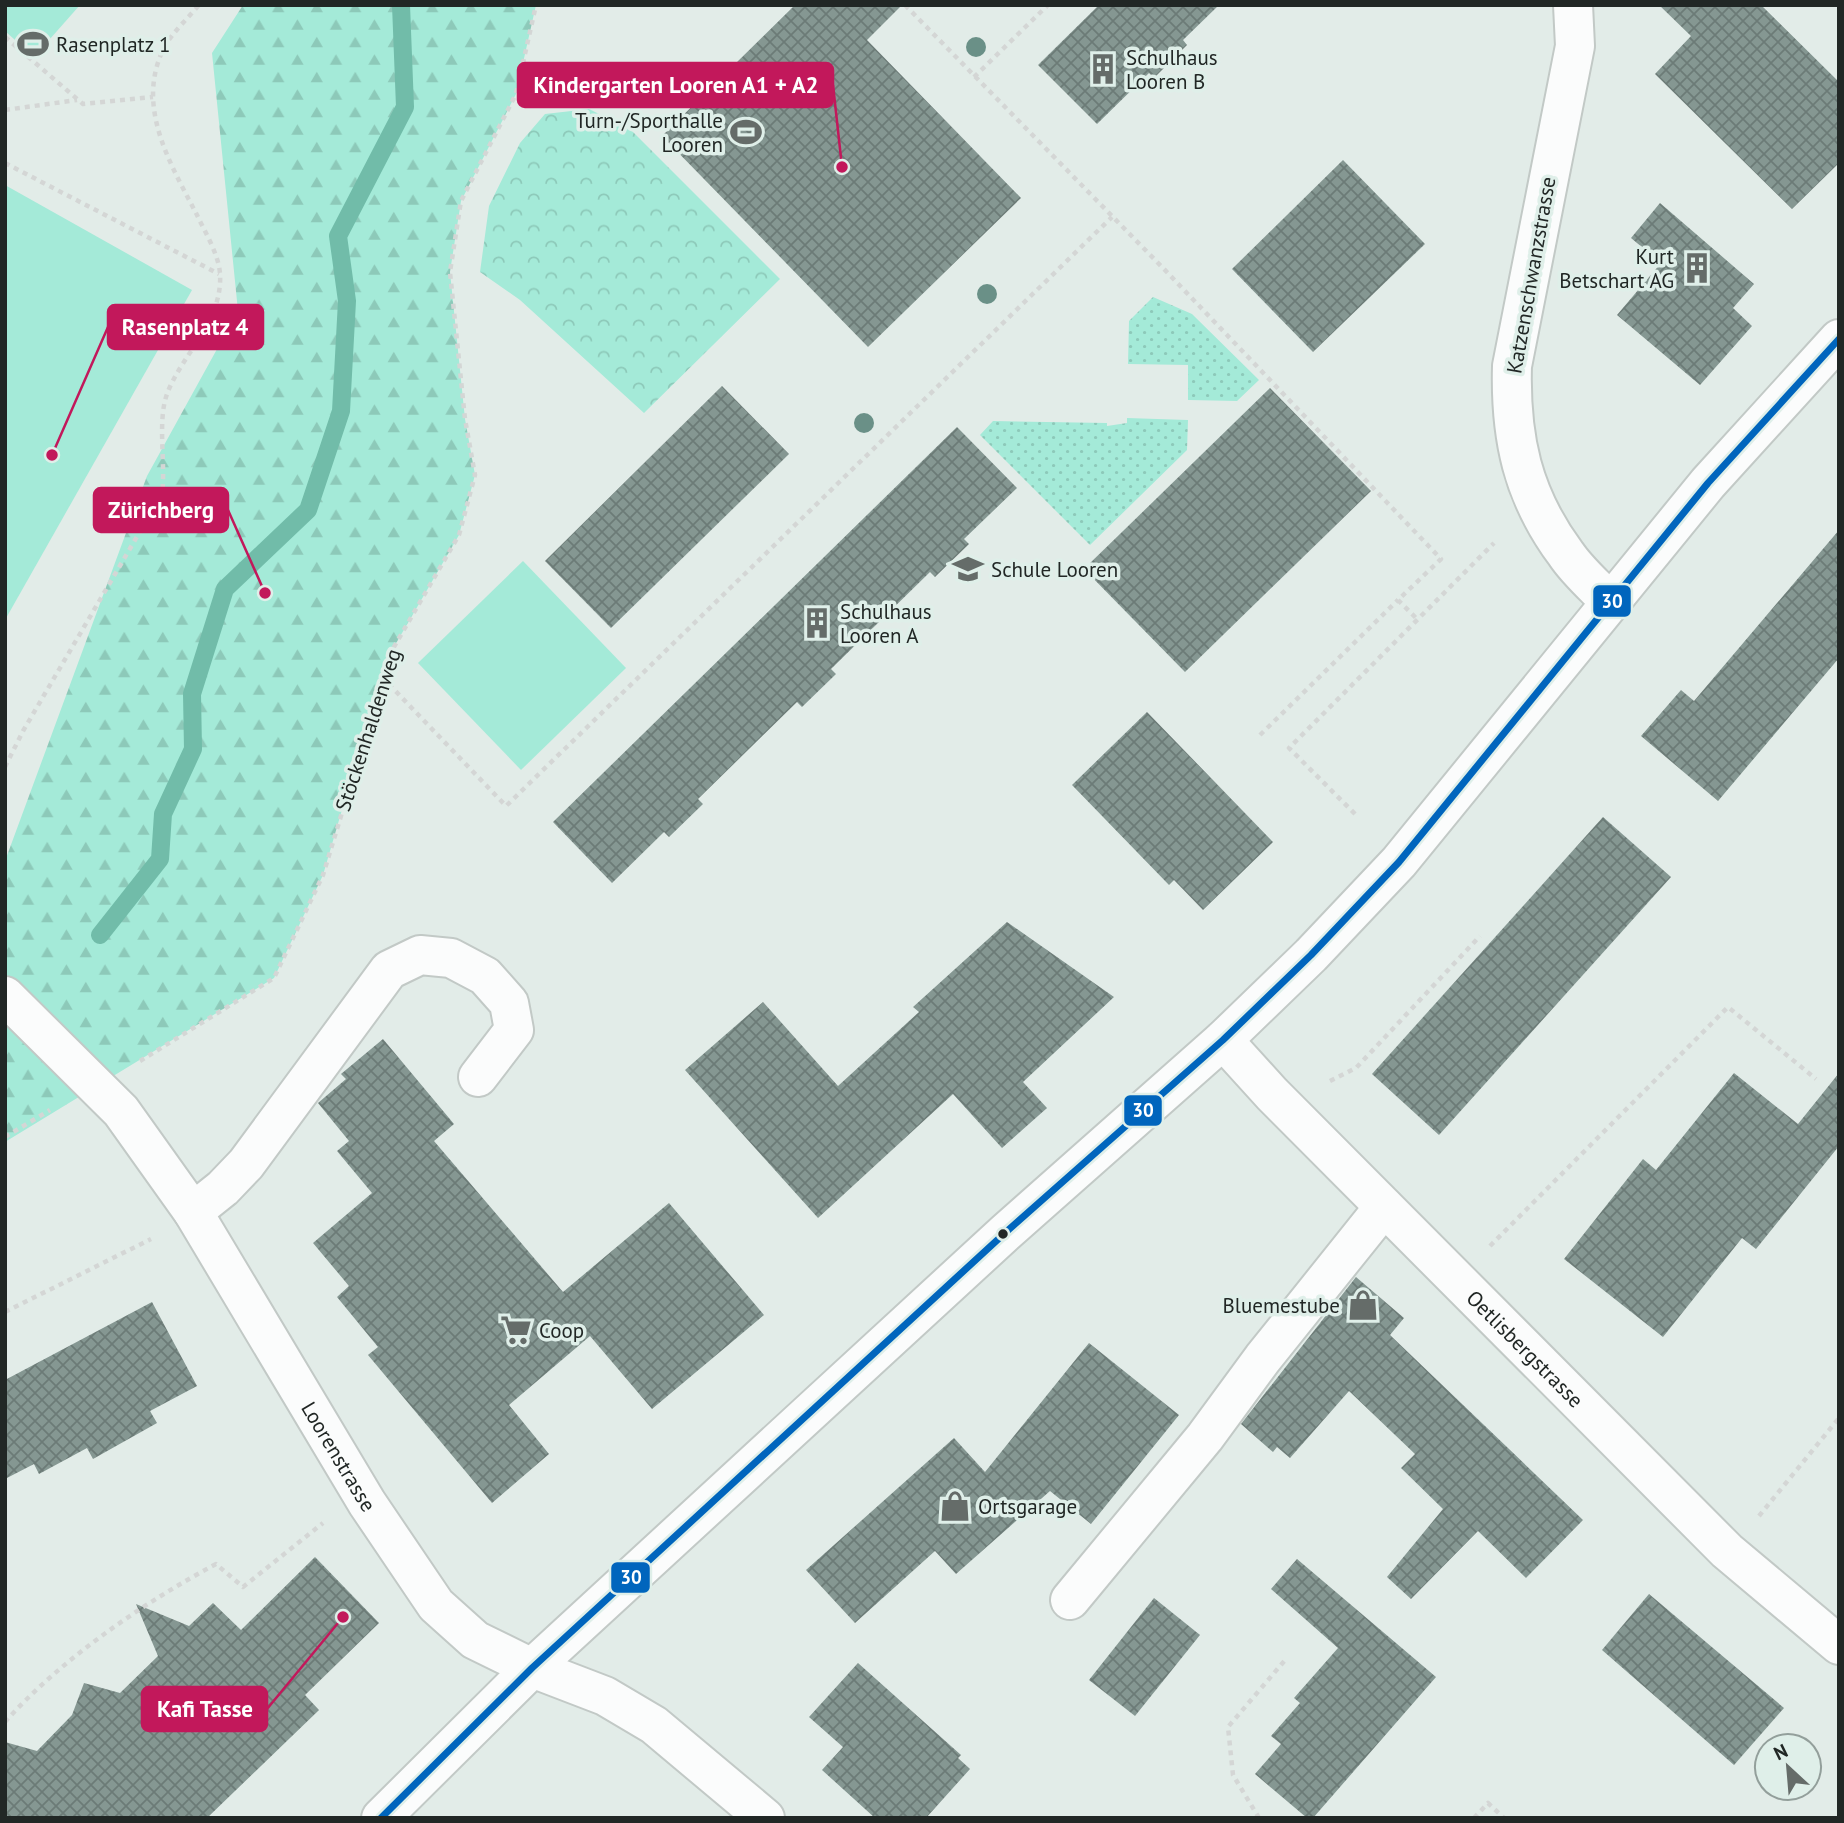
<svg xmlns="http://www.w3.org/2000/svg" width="1844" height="1823" font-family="'PT Sans',sans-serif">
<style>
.grass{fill:url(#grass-dots)}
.forest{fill:url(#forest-firs)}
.park{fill:url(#park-crowns)}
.garden{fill:#a4ead8}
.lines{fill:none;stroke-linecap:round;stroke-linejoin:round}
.stream{stroke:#71bca9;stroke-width:18}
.building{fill:url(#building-cross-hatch)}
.minor-casing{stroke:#c2c9c6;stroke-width:42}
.major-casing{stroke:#c2c9c6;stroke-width:42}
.path{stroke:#d4d6d5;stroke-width:4.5;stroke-dasharray:5 5;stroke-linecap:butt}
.minor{stroke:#fbfcfc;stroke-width:38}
.major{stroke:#fbfcfc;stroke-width:38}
.bus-1-casing{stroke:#dfefe9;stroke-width:12}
.bus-1{stroke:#0065bd;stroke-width:7}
.tree{fill:#6a9087}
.bus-dot{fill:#212725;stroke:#dfefe9;stroke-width:2.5}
.labels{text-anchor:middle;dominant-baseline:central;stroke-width:7;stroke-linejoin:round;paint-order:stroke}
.poi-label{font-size:21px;fill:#212725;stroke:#dfefe9;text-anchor:start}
.street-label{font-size:21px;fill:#212725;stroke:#dfefe9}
.leader{fill:none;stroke:#c2185b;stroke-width:2.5}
.callout-dot{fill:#c2185b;stroke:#dfefe9;stroke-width:2.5}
.callout{fill:#c2185b;stroke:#c2185b;stroke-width:2.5}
.callout-label{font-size:23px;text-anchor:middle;font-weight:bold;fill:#fff}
.line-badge{stroke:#dfefe9;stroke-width:2.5}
.badge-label{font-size:19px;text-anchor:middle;font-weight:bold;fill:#fff}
</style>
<defs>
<pattern id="grass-dots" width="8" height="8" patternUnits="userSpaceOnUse" patternTransform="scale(1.75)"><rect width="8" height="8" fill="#a4ead8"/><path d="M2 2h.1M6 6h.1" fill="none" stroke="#8dc9b9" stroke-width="1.8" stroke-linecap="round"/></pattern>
<pattern id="forest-firs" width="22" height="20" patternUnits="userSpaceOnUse" patternTransform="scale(1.75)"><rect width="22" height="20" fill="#a4ead8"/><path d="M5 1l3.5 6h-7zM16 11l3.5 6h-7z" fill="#8dc9b9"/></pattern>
<pattern id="park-crowns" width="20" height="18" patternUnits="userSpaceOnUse" patternTransform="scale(1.75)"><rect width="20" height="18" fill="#a4ead8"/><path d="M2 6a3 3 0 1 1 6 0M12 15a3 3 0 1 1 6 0" fill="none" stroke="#8dc9b9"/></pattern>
<pattern id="building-cross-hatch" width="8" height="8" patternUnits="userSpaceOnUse" patternTransform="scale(1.75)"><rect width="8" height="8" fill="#859792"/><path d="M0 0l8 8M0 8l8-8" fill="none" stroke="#6c7b77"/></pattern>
</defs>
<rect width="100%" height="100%" fill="#e2ece8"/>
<g class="grass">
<path d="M1153,297l39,17 67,66 -22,21 -49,-1v-35l-60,-1 1,-43z"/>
<path d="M1127,418l61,2 -1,30 -97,95 -110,-110 13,-14 114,2v3l20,-3z"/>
</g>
<path class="forest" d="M243,5h293l-20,89 -55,107 -11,71 15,147 10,56 -16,60 -68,117 -10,24 -58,199 -49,103 -269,164v-281l142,-385 91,-165 -26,-258z"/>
<path class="park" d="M589,109l42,21 149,149 -136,134 -124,-113 -40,-28 9,-66 31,-63 25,-29z"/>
<g class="garden">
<path d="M5,5h75l-46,52 -29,-26z"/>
<path d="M5,185l187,105 -187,330z"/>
<path d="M523,561l103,107 -105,102 -103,-107z"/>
</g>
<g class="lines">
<path class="stream" d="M100,935l60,-76 3,-45 30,-65 -1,-55 33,-105 83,-79 33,-99 6,-110 -9,-65 67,-129 -4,-102"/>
</g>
<g class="building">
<path d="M795,5h107l-35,35 154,158 -153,149 -206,-211z"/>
<path d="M1099,5h120l-36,35 4,5 -33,33 -5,-5 -52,51 -59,-59z"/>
<path d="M1659,5h102l78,77v81l-47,46 -137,-135 36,-38z"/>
<path d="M1343,160l82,84 -112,108 -81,-83z"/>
<path d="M1660,203l94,81 -21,24 19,18 -52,59 -83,-70 44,-52 -30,-25z"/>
<path d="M722,386l67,68 -178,174 -66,-67z"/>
<path d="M1270,388l101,103 -186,181 -101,-103z"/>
<path d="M957,427l60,61 -53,51 5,5 -34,33 -5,-5 -99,97 5,5 -34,33 -5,-5 -99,97 5,5 -34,33 -5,-5 -52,51 -59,-61z"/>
<path d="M1839,530v128l-121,143 -77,-65 40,-46 13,11z"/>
<path d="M1147,712l126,130 -70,68 -29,-30 -5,5 -97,-100z"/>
<path d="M1603,817l68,60 -232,258 -67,-61z"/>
<path d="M1007,922l107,75 -91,85 24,26 -45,40 -49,-54 -135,124 -133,-148 78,-68 75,84 81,-74 -6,-5z"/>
<path d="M383,1039l71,85 -20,17 129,151 106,-89 95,112 -112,94 -62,-73 -81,69 40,49 -57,49 -124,-148 10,-8 -41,-50 12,-11 -36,-43 59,-50 -35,-42 12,-10 -31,-38 28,-24 -5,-5z"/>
<path d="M1734,1073l64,51 41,-51v73l-83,103 -14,-11 -79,99 -99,-78 79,-100 13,11z"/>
<path d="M1356,1277l48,41 -14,17 193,185 -57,58 -48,-47 -67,68 -24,-22 56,-68 -42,-41 14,-14 -66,-63 -59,67 -13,-11 -4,5 -32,-28z"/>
<path d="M152,1302l45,84 -47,25 7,12 -64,36 -6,-11 -48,26 -5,-10 -29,15v-99z"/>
<path d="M1089,1343l90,72 -88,109 -41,-33 -94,83 -21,-23 -80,72 -49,-53 148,-132 31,34z"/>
<path d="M315,1557l64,66 -74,72 14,15 -112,108h-202v-76l32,9 35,-36 12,-32 36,10 38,-37 -22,-52 53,22 24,-23 28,27z"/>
<path d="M1297,1559l139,118 -123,141h-6l-52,-44 26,-30 -10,-8 29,-33 -6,-5 44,-50 -67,-59z"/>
<path d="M1649,1594l135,114 -50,57 -132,-115z"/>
<path d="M1154,1598l46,37 -65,81 -46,-36z"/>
<path d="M858,1663l103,92 -3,3 12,11 -44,49h-51l-53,-48 21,-23 -34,-30z"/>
</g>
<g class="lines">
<defs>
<g id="minor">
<path d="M1573,5l2,41 -63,320c-2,71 10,129 54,188 12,18 30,33 44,48"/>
<path id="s1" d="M5,996l116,115 72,101 174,291 69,102 39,35 57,28 73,28 49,29 111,93"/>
<path id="s2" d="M1223,1040l49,54 455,457 112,94"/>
<path d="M193,1212l30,-24 23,-24 143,-194 31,-15 31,3 34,18 24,27 5,27 -36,47"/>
<path d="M1070,1600l135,-163 58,-79 121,-151"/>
</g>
<path id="major" d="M381,1818l151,-150 474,-436 217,-192 88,-85 88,-93 309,-379 131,-144"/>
</defs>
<use href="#minor" class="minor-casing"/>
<use href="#major" class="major-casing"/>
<g class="path">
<path d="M905,5l258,263 278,291 -43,41 21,21"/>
<path d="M5,37l78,67 70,-7"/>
<path d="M974,77l74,-72"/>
<path d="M5,110l72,-10"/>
<path d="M5,163l214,111"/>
<path d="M382,677l124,129 606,-589"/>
<path d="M1260,735l138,-135"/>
<path d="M5,767l18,-36 139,-237c4,-31 -5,-72 5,-100 15,-40 56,-73 53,-120 -1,-19 -15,-42 -23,-59 -27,-52 -63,-110 -32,-169 8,-14 23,-28 34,-41"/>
<path d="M1355,814l-66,-66 205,-205"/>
<path d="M140,1061l134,-83 49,-103 68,-223 68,-117 16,-60 -10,-56 -15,-147 11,-71 55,-107 20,-89"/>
<path d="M1330,1081l26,-13 124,-132"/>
<path d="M5,1137l45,-27"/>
<path d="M1490,1246l238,-239 88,72"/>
<path d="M5,1312l146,-73"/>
<path d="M1759,1516l80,-98"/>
<path d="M5,1722c55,-62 138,-119 211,-158l27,23 80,-64"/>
<path d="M1259,1818l-26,-43 -5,-48 58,-68"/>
<path d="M1474,1818l14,-15 16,15"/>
</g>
<use href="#minor" class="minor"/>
<use href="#major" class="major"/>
<defs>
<path id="bus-1" d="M381,1818l151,-150 474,-436 217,-192 88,-85 88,-93 309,-379 131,-144"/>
</defs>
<use href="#bus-1" class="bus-1-casing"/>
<use href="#bus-1" class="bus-1"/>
</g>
<g class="tree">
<circle cx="976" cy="47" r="10"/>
<circle cx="987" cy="294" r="10"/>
<circle cx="864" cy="423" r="10"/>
</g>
<defs>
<symbol id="stadium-bare" viewBox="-9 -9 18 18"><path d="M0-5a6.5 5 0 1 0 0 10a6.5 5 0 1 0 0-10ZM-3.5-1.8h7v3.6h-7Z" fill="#656c69" stroke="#dfefe9" stroke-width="2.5" paint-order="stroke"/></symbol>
<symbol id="building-bare" viewBox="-9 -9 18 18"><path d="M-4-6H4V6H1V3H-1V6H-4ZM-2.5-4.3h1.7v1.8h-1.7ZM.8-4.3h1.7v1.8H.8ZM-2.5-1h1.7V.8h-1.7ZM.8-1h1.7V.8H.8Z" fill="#656c69" stroke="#dfefe9" stroke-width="2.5" paint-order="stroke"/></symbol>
<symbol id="school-bare" viewBox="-9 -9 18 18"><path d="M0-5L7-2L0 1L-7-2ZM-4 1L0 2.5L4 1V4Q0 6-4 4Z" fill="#656c69" stroke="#dfefe9" stroke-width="2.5" paint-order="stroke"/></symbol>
<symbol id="shop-bare" viewBox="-9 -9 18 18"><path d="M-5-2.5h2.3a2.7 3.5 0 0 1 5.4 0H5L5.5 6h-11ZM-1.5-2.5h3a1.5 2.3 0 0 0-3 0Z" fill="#656c69" stroke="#dfefe9" stroke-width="2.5" paint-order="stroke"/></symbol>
<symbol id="supermarket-bare" viewBox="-9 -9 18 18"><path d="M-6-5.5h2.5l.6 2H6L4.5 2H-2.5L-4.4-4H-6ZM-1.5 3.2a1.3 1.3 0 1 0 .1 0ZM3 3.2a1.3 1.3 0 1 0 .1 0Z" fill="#656c69" stroke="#dfefe9" stroke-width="2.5" paint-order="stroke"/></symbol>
</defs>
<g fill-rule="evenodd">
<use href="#stadium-bare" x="11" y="22" width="44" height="44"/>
<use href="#building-bare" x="1081" y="47" width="44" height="44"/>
<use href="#stadium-bare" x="724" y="110" width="44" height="44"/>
<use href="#building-bare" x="1675" y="246" width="44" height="44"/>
<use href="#school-bare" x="946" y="547" width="44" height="44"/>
<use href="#building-bare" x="795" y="601" width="44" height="44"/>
<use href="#shop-bare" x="1341" y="1283" width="44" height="44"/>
<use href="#supermarket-bare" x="494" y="1308" width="44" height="44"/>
<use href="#shop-bare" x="933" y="1484" width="44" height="44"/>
</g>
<circle class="bus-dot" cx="1003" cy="1234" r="6"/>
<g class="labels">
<g class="poi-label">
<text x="56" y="44">Rasenplatz 1</text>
<text x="1126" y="57">Schulhaus<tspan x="1126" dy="24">Looren B</tspan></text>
<text x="723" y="120" text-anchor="end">Turn-/Sporthalle<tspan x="723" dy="24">Looren</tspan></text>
<text x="1674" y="256" text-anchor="end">Kurt<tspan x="1674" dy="24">Betschart AG</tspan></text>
<text x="991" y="569">Schule Looren</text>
<text x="840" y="611">Schulhaus<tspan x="840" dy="24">Looren A</tspan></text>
<text x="1340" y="1305" text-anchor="end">Bluemestube</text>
<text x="539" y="1330">Coop</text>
<text x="978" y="1506">Ortsgarage</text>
</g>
<g class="street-label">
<text transform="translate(1531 275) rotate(-80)">Katzenschwanzstrasse</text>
<text transform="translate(368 730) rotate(-72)">Stöckenhaldenweg</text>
<text stroke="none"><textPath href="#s2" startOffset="432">Oetlisbergstrasse</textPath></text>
<text stroke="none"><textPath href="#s1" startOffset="572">Loorenstrasse</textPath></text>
</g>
</g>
<path class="leader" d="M842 167L833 85M52 455L108 327M265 593L228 510M343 1617L267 1709"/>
<g class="callout-dot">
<circle cx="842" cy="167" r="7"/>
<circle cx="52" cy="455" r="7"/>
<circle cx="265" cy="593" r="7"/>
<circle cx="343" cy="1617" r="7"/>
</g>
<g class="callout">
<rect x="518" y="63" width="315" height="44" rx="7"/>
<rect x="108" y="305" width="155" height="44" rx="7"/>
<rect x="94" y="488" width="134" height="44" rx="7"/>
<rect x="142" y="1687" width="125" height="44" rx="7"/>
</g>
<g class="callout-label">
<text x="676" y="93">Kindergarten Looren A1 + A2</text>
<text x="185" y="335">Rasenplatz 4</text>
<text x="161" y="518">Zürichberg</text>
<text x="205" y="1717">Kafi Tasse</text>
</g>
<g class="line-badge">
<rect x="1592" y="584" width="40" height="34" rx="7" fill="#0065bd"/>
<rect x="1123" y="1094" width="40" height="33" rx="7" fill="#0065bd"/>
<rect x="610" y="1561" width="41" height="33" rx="7" fill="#0065bd"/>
</g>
<g class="badge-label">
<text x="1612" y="608">30</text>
<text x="1143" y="1117">30</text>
<text x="631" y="1584">30</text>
</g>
<rect width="1844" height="1823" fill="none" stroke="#212725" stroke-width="14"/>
<g transform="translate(1788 1767) rotate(334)"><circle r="33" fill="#dfefe9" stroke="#939f9b" stroke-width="2"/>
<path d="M0-5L12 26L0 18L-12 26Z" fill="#656c69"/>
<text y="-10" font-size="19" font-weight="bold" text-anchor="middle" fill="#212725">N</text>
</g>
</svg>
